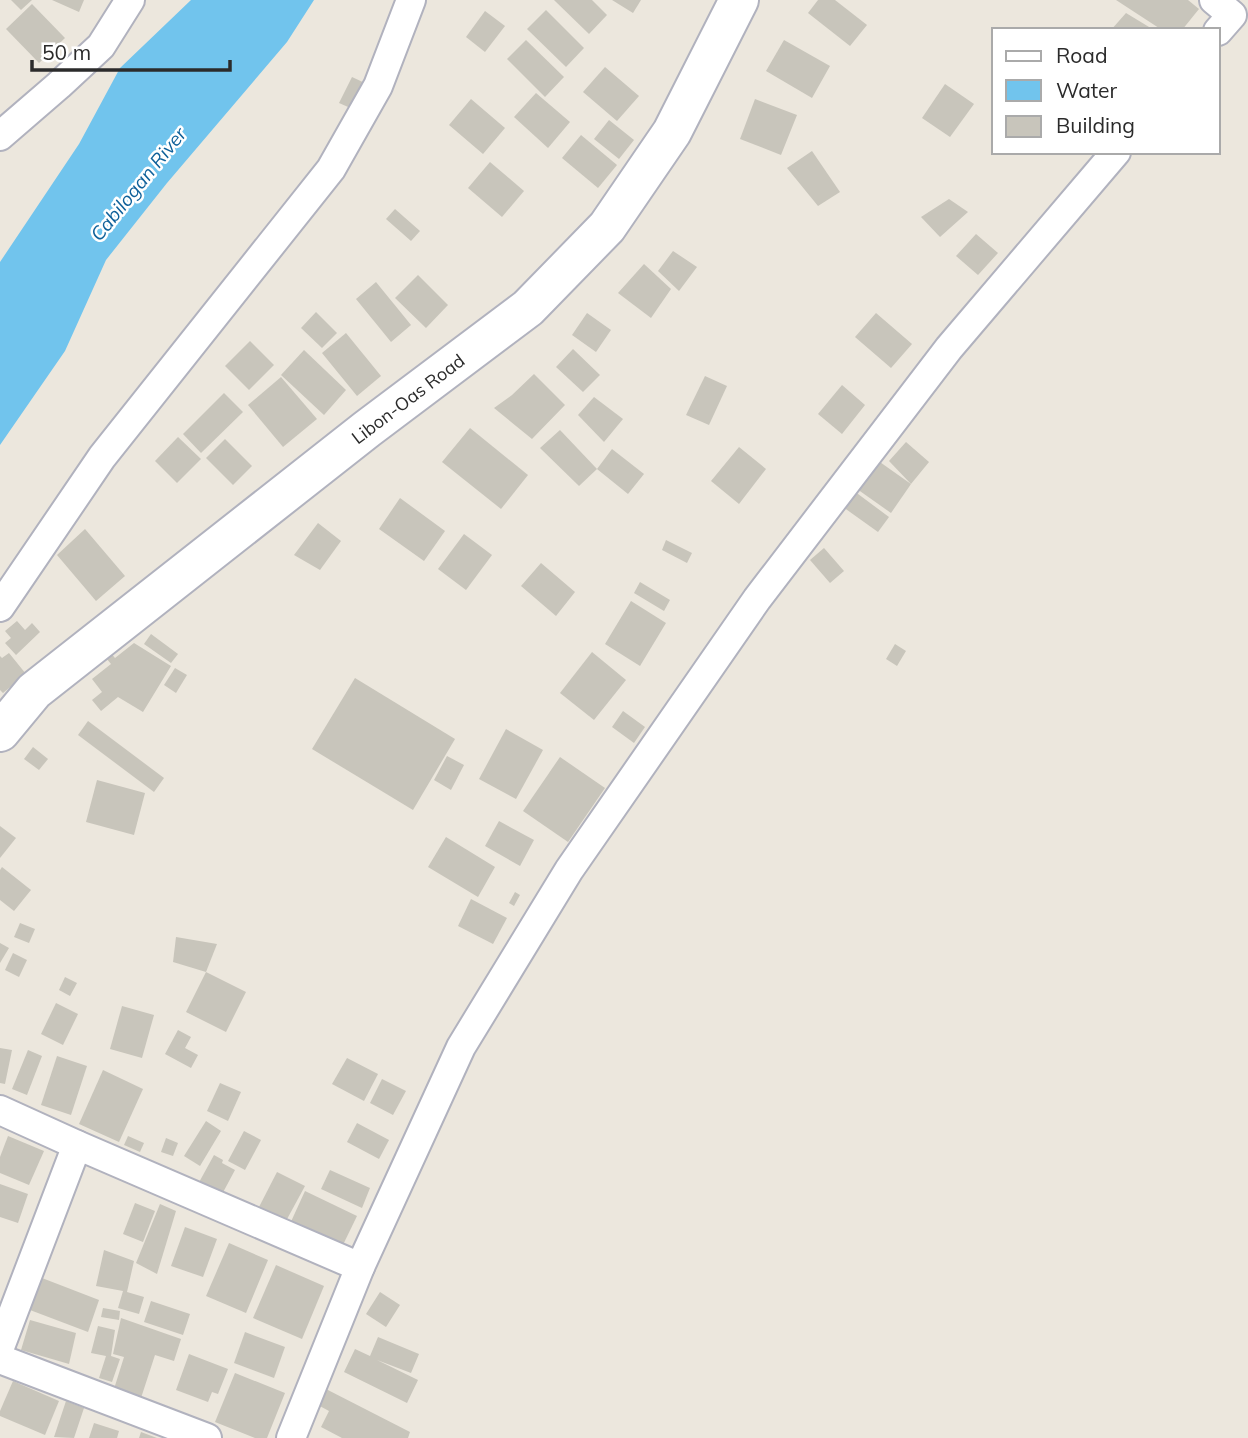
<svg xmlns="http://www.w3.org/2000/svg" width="1248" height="1438" font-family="Mulish,sans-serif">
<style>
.water{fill:#71c4ed}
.building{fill:#c8c5bb}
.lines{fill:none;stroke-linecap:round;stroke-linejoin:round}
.street-casing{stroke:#b1b2be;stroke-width:32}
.secondary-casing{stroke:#b1b2be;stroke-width:42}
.street{stroke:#fff;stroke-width:28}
.secondary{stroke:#fff;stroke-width:38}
.labels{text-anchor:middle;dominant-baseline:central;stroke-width:5;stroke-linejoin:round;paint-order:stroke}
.street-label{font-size:18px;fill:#2b2b2b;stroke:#fff}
.water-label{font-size:19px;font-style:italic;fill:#0f619a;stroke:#fff}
</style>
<rect width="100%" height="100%" fill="#ece7dd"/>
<path class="water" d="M191,0h123l-27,42 -120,141 -61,77 -41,91 -65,94v-183l79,-118 41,-76z"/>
<g class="building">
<path d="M11,0h21l-11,10z"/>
<path d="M52,0h32l-5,12z"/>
<path d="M554,0h38l15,15 -18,19z"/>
<path d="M612,0h29l-8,13z"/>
<path d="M818,0h17l32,25 -17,21 -42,-33z"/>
<path d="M1116,0h72l11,9 -17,21h-20z"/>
<path d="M32,4l33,34 -26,25 -33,-34z"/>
<path d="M546,10l38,38 -18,19 -39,-38z"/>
<path d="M485,11l20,15 -20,26 -19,-15z"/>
<path d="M1126,13l28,17h-43z"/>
<path d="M526,40l38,37 -19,20 -38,-38z"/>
<path d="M784,40l46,26 -18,32 -46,-27z"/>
<path d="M605,67l34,29 -22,25 -34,-29z"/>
<path d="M352,77l15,7 -12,26 -16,-7z"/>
<path d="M945,84l29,20 -24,33 -28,-19z"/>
<path d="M536,93l34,29 -22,26 -34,-31z"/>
<path d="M471,99l34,29 -22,26 -34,-29z"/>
<path d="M755,99l42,16 -16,40 -41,-16z"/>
<path d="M609,120l25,20 -15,19 -25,-20z"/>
<path d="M581,135l36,30 -19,23 -36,-30z"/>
<path d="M812,151l28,41 -22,14 -31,-38z"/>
<path d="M490,162l34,29 -22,26 -34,-29z"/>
<path d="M949,199l19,13 -28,25 -19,-20z"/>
<path d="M395,209l25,22 -9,10 -25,-22z"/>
<path d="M976,234l22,19 -20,22 -22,-19z"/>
<path d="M673,251l24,16 -18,24 -21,-20z"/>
<path d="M644,264l27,25 -20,29 -33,-25z"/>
<path d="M418,275l30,30 -22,23 -31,-30z"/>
<path d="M376,282l35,43 -20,17 -35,-43z"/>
<path d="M316,312l21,21 -15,15 -21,-20z"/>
<path d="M587,313l24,17 -15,22 -24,-17z"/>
<path d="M876,313l36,31 -21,24 -36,-31z"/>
<path d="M346,333l35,43 -24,20 -35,-43z"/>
<path d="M250,341l24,24 -25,25 -24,-24z"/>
<path d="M573,349l27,26 -17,17 -27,-25z"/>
<path d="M304,350l42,40 -22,25 -43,-40z"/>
<path d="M534,374l31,31 -33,34 -38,-31 18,-13z"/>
<path d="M705,376l22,10 -18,39 -23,-10z"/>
<path d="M281,377l36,42 -34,28 -35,-42z"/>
<path d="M842,385l23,20 -23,29 -24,-20z"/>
<path d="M224,393l19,19 -42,41 -18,-19z"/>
<path d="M594,397l29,22 -19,23 -26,-27z"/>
<path d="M470,428l58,47 -27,34 -59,-47z"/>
<path d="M560,430l37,39 -18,17 -39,-38z"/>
<path d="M178,437l23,22 -24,24 -22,-22z"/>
<path d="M225,439l27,27 -19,19 -27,-27z"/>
<path d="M906,442l23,20 -18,22 -22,-23z"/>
<path d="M739,447l27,22 -27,35 -28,-23z"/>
<path d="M612,449l32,25 -16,20 -31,-25z"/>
<path d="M877,460l34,24 -20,29 -34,-24z"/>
<path d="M854,491l35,26 -11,15 -35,-25z"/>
<path d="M400,498l45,33 -21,30 -45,-32z"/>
<path d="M318,523l23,18 -21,29 -26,-15z"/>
<path d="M85,529l40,47 -29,25 -39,-46z"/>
<path d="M464,534l28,21 -26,35 -28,-21z"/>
<path d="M666,540l26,13 -5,10 -25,-13z"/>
<path d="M824,548l20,23 -14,12 -20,-23z"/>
<path d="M541,563l34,29 -19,24 -35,-30z"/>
<path d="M640,582l30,18 -6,11 -30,-18z"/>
<path d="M631,601l35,22 -26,43 -35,-22z"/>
<path d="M17,621l8,9 7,-7 8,9 -24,23 -11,-12 6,-5 -6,-7z"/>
<path d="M151,634l27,20 -7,9 -27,-19z"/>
<path d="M134,643l37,23 -28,46 -25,-15 -17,14 -9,-11 10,-8 -10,-13 19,-15 -13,-16 5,-4 12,14z"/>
<path d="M895,644l11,7 -9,15 -11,-7z"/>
<path d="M592,652l34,28 -32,40 -34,-27z"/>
<path d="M9,653l17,21 -23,19 -3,-3v-34l2,2z"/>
<path d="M175,668l12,7 -11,18 -12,-8z"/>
<path d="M355,678l100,61 -42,71 -101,-61z"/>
<path d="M623,711l22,16 -11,16 -22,-16z"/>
<path d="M88,721l76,57 -10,14 -76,-57z"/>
<path d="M506,729l37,21 -27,49 -37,-20z"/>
<path d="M33,747l15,12 -9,11 -15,-11z"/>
<path d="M447,756l17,9 -13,25 -17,-10z"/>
<path d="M560,757l45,31 -37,54 -45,-31z"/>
<path d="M97,780l48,13 -11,42 -48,-13z"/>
<path d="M499,821l35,19 -14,26 -35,-20z"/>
<path d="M0,826l16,12 -16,20z"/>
<path d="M446,837l49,30 -17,30 -50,-30z"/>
<path d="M2,867l29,23 -17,21 -14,-11v-30z"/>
<path d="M515,892l5,3 -6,11 -5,-3z"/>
<path d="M471,899l36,19 -14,26 -35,-18z"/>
<path d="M20,923l15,6 -6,14 -15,-6z"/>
<path d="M176,937l41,7 -11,28 -33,-10z"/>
<path d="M0,943l9,5 -9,15z"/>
<path d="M13,953l14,7 -8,17 -14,-7z"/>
<path d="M206,972l40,20 -20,40 -40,-20z"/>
<path d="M65,977l12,6 -7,13 -11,-6z"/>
<path d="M56,1003l22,11 -15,31 -22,-11z"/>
<path d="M122,1006l32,9 -12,43 -32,-9z"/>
<path d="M178,1030l13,7 -6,11 13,7 -7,13 -26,-14z"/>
<path d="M0,1048l12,2 -7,34 -5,-1z"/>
<path d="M28,1050l14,6 -15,39 -15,-6z"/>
<path d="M57,1056l30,10 -16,49 -30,-10z"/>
<path d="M347,1058l31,16 -14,27 -32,-17z"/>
<path d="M103,1070l40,19 -24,53 -40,-18z"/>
<path d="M382,1079l24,12 -13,24 -23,-12z"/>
<path d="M220,1083l21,9 -13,29 -21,-10z"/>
<path d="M206,1121l15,10 -21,35 -16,-10z"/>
<path d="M357,1123l32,17 -10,19 -32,-17z"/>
<path d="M244,1131l17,9 -16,30 -17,-9z"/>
<path d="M8,1136l36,15 -15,34 -29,-12v-16z"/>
<path d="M128,1136l16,7 -4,9 -16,-7z"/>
<path d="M166,1138l12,5 -5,13 -12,-4z"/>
<path d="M214,1155l9,5 -1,3 13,7 -15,28 -23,-12z"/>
<path d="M330,1170l40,18 -8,20 -41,-19z"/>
<path d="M277,1172l28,14 -19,35 -27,-14z"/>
<path d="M0,1184l28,10 -10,29 -18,-6z"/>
<path d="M305,1191l52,25 -17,35 -51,-25z"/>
<path d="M135,1203l20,8 -12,31 -20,-8z"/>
<path d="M160,1204l16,7 -19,63 -21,-11z"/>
<path d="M185,1227l32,12 -14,38 -32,-11z"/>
<path d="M229,1243l39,17 -22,53 -40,-17z"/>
<path d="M104,1250l30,11 -7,31 17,5 -5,17 -21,-6 5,-17 -27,-5z"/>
<path d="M276,1265l48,21 -22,53 -49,-21z"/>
<path d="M42,1278l57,22 -11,32 -58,-22z"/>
<path d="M380,1292l20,13 -14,22 -20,-13z"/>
<path d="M151,1301l39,13 -7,21 -39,-13z"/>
<path d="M103,1308l17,3 -1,9 -18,-3z"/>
<path d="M121,1318l60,21 -7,22 -19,-6 -14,43 -27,-9 10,-32 -11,-3z"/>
<path d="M30,1320l46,13 -7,31 -48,-14z"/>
<path d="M98,1326l17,4 -4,26 9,3 -8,23 -13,-4 7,-22 -15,-3z"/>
<path d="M245,1332l40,15 -11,31 -40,-15z"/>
<path d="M378,1337l41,17 -8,19 -34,-13 41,20 -11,23 -63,-31 11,-23 15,7z"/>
<path d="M189,1354l39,15 -10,25 -6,-2 -4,10 -32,-12z"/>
<path d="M235,1373l50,20 -18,45h-12l-40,-16z"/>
<path d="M13,1381l46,20 -14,34 -45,-19v-5z"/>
<path d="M324,1388l86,44 -2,6h-66l-21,-11 8,-16 -13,-7z"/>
<path d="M66,1401l18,7 -10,30 -20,-1z"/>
<path d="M94,1423l25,8 -2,7h-28z"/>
<path d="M141,1432l16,6h-18z"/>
</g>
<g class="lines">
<defs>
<g id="street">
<path d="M1214,0l18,15 -14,16"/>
<path d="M0,136l59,-51 42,-39 29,-46"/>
<path d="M0,607l102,-150 229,-288 47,-83 33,-86"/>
<path d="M0,1110l77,35 283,122"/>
<path d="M0,1347l77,-202"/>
<path d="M0,1359l207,79"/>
<path d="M291,1438l69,-171 101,-220 108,-177 188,-271 192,-251 167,-196"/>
</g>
<path id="secondary" d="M0,732l34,-41 333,-262 161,-121 79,-81 65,-95 67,-132"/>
</defs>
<use href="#street" class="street-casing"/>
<use href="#secondary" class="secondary-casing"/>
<use href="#street" class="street"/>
<use href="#secondary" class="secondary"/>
</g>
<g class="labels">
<g class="street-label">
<text transform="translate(408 399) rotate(-37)">Libon-Oas Road</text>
</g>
<g class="water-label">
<text transform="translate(138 184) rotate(-51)">Cabilogan River</text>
</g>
</g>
<rect x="992" y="28" width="228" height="126" fill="#ffffff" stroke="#aaaaaa" stroke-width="2"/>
<rect x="1006" y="51" width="35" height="10" fill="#ffffff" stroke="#aaaaaa" stroke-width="2"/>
<text x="1056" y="63" font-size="21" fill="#2b2b2b">Road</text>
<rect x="1006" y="80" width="35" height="21" fill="#71c4ed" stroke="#aaaaaa" stroke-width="2"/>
<text x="1056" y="98" font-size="21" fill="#2b2b2b">Water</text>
<rect x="1006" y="116" width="35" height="21" fill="#c8c5bb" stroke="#aaaaaa" stroke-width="2"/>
<text x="1056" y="133" font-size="21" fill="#2b2b2b">Building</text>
<path d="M32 60v10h198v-10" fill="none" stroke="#2b2b2b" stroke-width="3.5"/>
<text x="42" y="60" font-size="21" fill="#2b2b2b" stroke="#ffffff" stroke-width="5" paint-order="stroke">50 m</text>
</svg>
